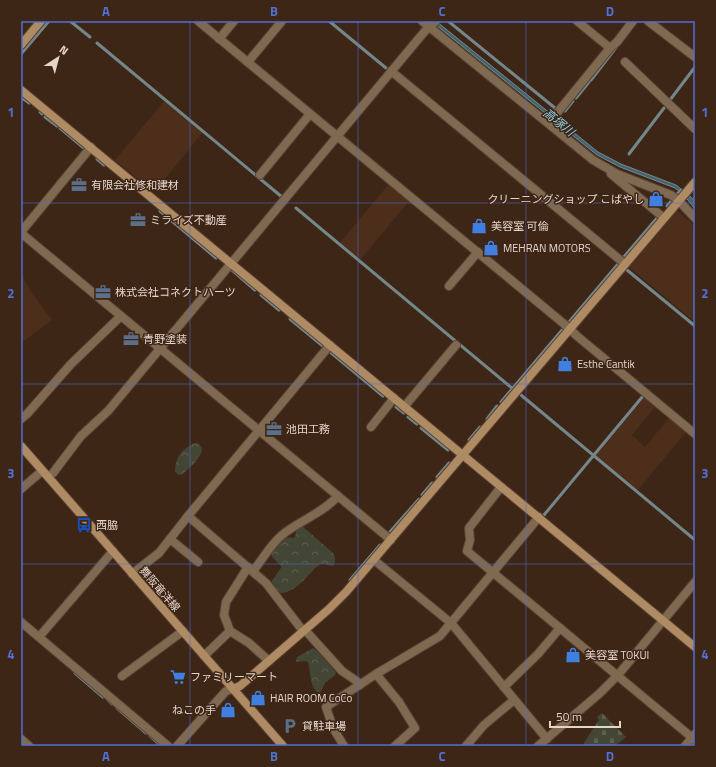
<svg xmlns="http://www.w3.org/2000/svg" width="716" height="767" font-family="'Titillium Web','Noto Sans JP',sans-serif">
<style>
.built{fill:#4c2e1b}
.forest{fill:url(#forest-crowns)}
.cemetery{fill:url(#cemetery-stones)}
.water{fill:#43656f;stroke:#73878b}
.lines{fill:none;stroke-linecap:round;stroke-linejoin:round}
.stream{stroke:#73878b;stroke-width:3}
.street-casing{stroke:#594234;stroke-width:10}
.secondary-casing{stroke:#594234;stroke-width:10}
.street{stroke:#806951;stroke-width:8}
.secondary{stroke:#af8b64;stroke-width:8}
.grid{fill:none;stroke:#4f70d5;stroke-width:1;stroke-opacity:0.55}
.labels{text-anchor:middle;dominant-baseline:central;stroke-width:3;stroke-linejoin:round;paint-order:stroke}
.poi-label{font-size:11px;fill:#e4d5cb;stroke:#3e2617;text-anchor:start}
.street-label{font-size:11px;fill:#e4d5cb;stroke:#3e2617}
.water-label{font-size:12px;font-style:italic;fill:#8ecfe3;stroke:#3e2617}
.neatline{fill:none;stroke:#4f70d5;stroke-width:1.5}
.grid-label{font-size:13px;text-anchor:middle;font-weight:bold;fill:#4f70d5}
</style>
<defs>
<pattern id="forest-crowns" width="20" height="18" patternUnits="userSpaceOnUse"><rect width="20" height="18" fill="#434535"/><path d="M2 6a3 3 0 1 1 6 0M12 15a3 3 0 1 1 6 0" fill="none" stroke="#5e5f51"/></pattern>
<pattern id="cemetery-stones" width="16" height="16" patternUnits="userSpaceOnUse"><rect width="16" height="16" fill="#434535"/><path d="M2 7V4a2 2 0 0 1 4 0v3zM10 15v-3a2 2 0 0 1 4 0v3z" fill="#5e5f51"/></pattern>
</defs>
<rect width="100%" height="100%" fill="#3e2617"/>
<g class="built">
<path d="M165,100l38,32 -49,60 -39,-32z"/>
<path d="M389,184l20,17 -49,59 -20,-17z"/>
<path d="M677,211l18,15v96l-66,-55z"/>
<path d="M22,276l9,16 21,28 -31,23z"/>
<path d="M643,396l12,11 -23,28 13,12 24,-29 17,14 -49,59 -43,-36z"/>
</g>
<g class="forest">
<path d="M195,443l4,1 3,4c0,10 -12,19 -19,26l-4,1 -4,-3c0,-15 7,-23 20,-29z"/>
<path d="M302,526l31,27 2,5v4l-2,4c-5,0 -8,-3 -13,-2 -13,10 -23,30 -42,29l-6,-6 -1,-5 10,-14v-2l-8,-8 -3,-6 15,-15 8,1 2,-1 2,-9z"/>
<path d="M313,648c3,1 21,21 23,24l-1,3 -10,8 -5,10c-11,-3 -9,-22 -12,-31l-4,-1 -6,1 -2,-1 1,-4z"/>
</g>
<path class="cemetery" d="M602,713l24,24 -11,9h-33l17,-26 -2,-3z"/>
<path class="water" d="M431,21h5l162,131 23,12 55,21 15,12 4,5v7l-11,-14 -9,-7 -55,-21 -23,-12z"/>
<g class="lines">
<g class="stream">
<path d="M70,21l20,16"/>
<path d="M329,21l57,47"/>
<path d="M448,21l107,87"/>
<path d="M97,43l185,154"/>
<path d="M21,54l28,-33"/>
<path d="M591,80l27,-35"/>
<path d="M21,97l8,6"/>
<path d="M576,98l13,-16"/>
<path d="M670,100l25,-33"/>
<path d="M565,111l8,-10"/>
<path d="M40,112l2,2"/>
<path d="M45,117l12,9"/>
<path d="M60,128l25,21"/>
<path d="M629,154l35,-46"/>
<path d="M97,159l7,6"/>
<path d="M677,194l4,-4"/>
<path d="M667,206l5,-6"/>
<path d="M296,208l217,181"/>
<path d="M160,211l56,47"/>
<path d="M623,258l34,-40"/>
<path d="M232,270l23,20"/>
<path d="M627,270l68,56"/>
<path d="M261,295l18,15"/>
<path d="M290,319l34,28"/>
<path d="M569,322l49,-58"/>
<path d="M329,351l54,45"/>
<path d="M521,395l174,145"/>
<path d="M501,402l61,-72"/>
<path d="M396,407l8,6"/>
<path d="M408,417l9,7"/>
<path d="M487,419l10,-13"/>
<path d="M421,428l27,22"/>
<path d="M469,440l11,-13"/>
<path d="M437,477l12,-14"/>
<path d="M422,495l10,-12"/>
<path d="M544,515l99,-119"/>
<path d="M389,533l30,-34"/>
<path d="M350,580l30,-35"/>
<path d="M75,673l28,24"/>
<path d="M108,700l4,4"/>
<path d="M117,708l29,25"/>
<path d="M150,736l11,10"/>
</g>
<defs>
<g id="street">
<path d="M198,21l365,302 14,13 118,98"/>
<path d="M422,21l171,139 24,14 54,21 8,6 16,17"/>
<path d="M648,21l47,36"/>
<path d="M219,39l15,-18"/>
<path d="M610,48l7,-6 16,-21"/>
<path d="M248,62l34,-41"/>
<path d="M625,62l70,67"/>
<path d="M391,71l234,193"/>
<path d="M557,113l53,-65 -33,-27"/>
<path d="M611,174l53,44"/>
<path d="M260,175l50,-61"/>
<path d="M21,232l70,-85"/>
<path d="M21,233l370,307"/>
<path d="M449,286l29,-34"/>
<path d="M404,407l52,-62"/>
<path d="M21,419l6,-5 44,-50 50,-48"/>
<path d="M371,427l23,-29"/>
<path d="M48,477l5,-4 28,-37 27,-25 317,-380 11,-10"/>
<path d="M501,487l-32,41 1,12 -3,11 228,189"/>
<path d="M21,489l21,-18"/>
<path d="M188,516l78,67 37,48"/>
<path d="M170,539l28,23"/>
<path d="M374,560l77,63 96,116"/>
<path d="M248,567l-22,35 -2,13 6,16 19,12 20,18"/>
<path d="M253,571c10,-12 17,-26 29,-36 17,-14 41,-22 56,-39"/>
<path d="M132,574l27,-21 29,-37 142,-171"/>
<path d="M21,622l147,124"/>
<path d="M305,630l37,41 16,11 2,3"/>
<path d="M39,637l74,-86"/>
<path d="M204,656l26,-25"/>
<path d="M376,674l23,28 16,26 -20,18"/>
<path d="M122,676l61,-45"/>
<path d="M504,687l34,-33 22,-26"/>
<path d="M21,739l8,7"/>
<path d="M177,746l49,-55 7,-2"/>
<path d="M344,746l-11,-18 -7,-21 50,-33 64,-38 99,-119"/>
<path d="M466,746l18,-21 30,-25"/>
<path d="M538,746l62,-53 18,-18 77,-93"/>
<path d="M685,746l10,-12"/>
</g>
<g id="secondary">
<path d="M21,45l20,-24"/>
<path d="M21,90l674,557"/>
<path d="M21,446l262,300"/>
<path d="M233,689l7,-3 89,-77 17,-17 349,-410"/>
</g>
</defs>
<use href="#street" class="street-casing"/>
<use href="#secondary" class="secondary-casing"/>
<use href="#street" class="street"/>
<use href="#secondary" class="secondary"/>
</g>
<path class="grid" d="M190,21v725M358,21v725M526,21v725M21,203h674M21,384h674M21,564h674"/>
<defs>
<symbol id="office-bare" viewBox="-9 -9 18 18"><path d="M-6-3h4V-5.5h4V-3h4V5H-6ZM-1-4.5V-3h2v-1.5ZM-6 0V1H6V0Z" fill="#5c6f8a" stroke="#3e2617" stroke-width="2.5" paint-order="stroke"/></symbol>
<symbol id="shop-bare" viewBox="-9 -9 18 18"><path d="M-5-2.5h2.3a2.7 3.5 0 0 1 5.4 0H5L5.5 6h-11ZM-1.5-2.5h3a1.5 2.3 0 0 0-3 0Z" fill="#3f7fe0" stroke="#3e2617" stroke-width="2.5" paint-order="stroke"/></symbol>
<symbol id="bus-bare" viewBox="-9 -9 18 18"><path d="M-5-6H5V4H4V6H2V4H-2V6H-4V4H-5ZM-3.5-4V0h7V-4ZM-3.5 1.2v1.5H-2V1.2ZM2 1.2v1.5H3.5V1.2Z" fill="#1a4fb4" stroke="#3e2617" stroke-width="2.5" paint-order="stroke"/></symbol>
<symbol id="supermarket-bare" viewBox="-9 -9 18 18"><path d="M-6-5.5h2.5l.6 2H6L4.5 2H-2.5L-4.4-4H-6ZM-1.5 3.2a1.3 1.3 0 1 0 .1 0ZM3 3.2a1.3 1.3 0 1 0 .1 0Z" fill="#3f7fe0" stroke="#3e2617" stroke-width="2.5" paint-order="stroke"/></symbol>
<symbol id="parking-bare" viewBox="-9 -9 18 18"><path d="M-3.5-5.5H1a3.5 3.5 0 0 1 0 7H-1V5.5H-3.5ZM-1-3.4V-.6H.8a1.4 1.4 0 0 0 0-2.8Z" fill="#5c6f8a" stroke="#3e2617" stroke-width="2.5" paint-order="stroke"/></symbol>
</defs>
<g fill-rule="evenodd">
<use href="#office-bare" x="68" y="174" width="22" height="22"/>
<use href="#shop-bare" x="645" y="188" width="22" height="22"/>
<use href="#office-bare" x="127" y="209" width="22" height="22"/>
<use href="#shop-bare" x="468" y="215" width="22" height="22"/>
<use href="#shop-bare" x="480" y="237" width="22" height="22"/>
<use href="#office-bare" x="92" y="281" width="22" height="22"/>
<use href="#office-bare" x="120" y="328" width="22" height="22"/>
<use href="#shop-bare" x="554" y="353" width="22" height="22"/>
<use href="#office-bare" x="263" y="418" width="22" height="22"/>
<use href="#bus-bare" x="73" y="514" width="22" height="22"/>
<use href="#shop-bare" x="562" y="644" width="22" height="22"/>
<use href="#supermarket-bare" x="167" y="666" width="22" height="22"/>
<use href="#shop-bare" x="247" y="687" width="22" height="22"/>
<use href="#shop-bare" x="217" y="699" width="22" height="22"/>
<use href="#parking-bare" x="279" y="715" width="22" height="22"/>
</g>
<g class="labels">
<g class="poi-label">
<text x="91" y="185">有限会社修和建材</text>
<text x="644" y="199" text-anchor="end">クリーニングショップ こばやし</text>
<text x="150" y="220">ミライズ不動産</text>
<text x="491" y="226">美容室 可倫</text>
<text x="503" y="248">MEHRAN MOTORS</text>
<text x="115" y="292">株式会社コネクトハーツ</text>
<text x="143" y="339">青野塗装</text>
<text x="577" y="364">Esthe Cantik</text>
<text x="286" y="429">池田工務</text>
<text x="96" y="525">西脇</text>
<text x="585" y="655">美容室 TOKUI</text>
<text x="190" y="677">ファミリーマート</text>
<text x="270" y="698">HAIR ROOM CoCo</text>
<text x="216" y="710" text-anchor="end">ねこの手</text>
<text x="302" y="726">貸駐車場</text>
</g>
<g class="street-label">
<text transform="translate(160 589) rotate(49)">舞阪竜洋線</text>
</g>
<g class="water-label">
<text transform="translate(559 122) rotate(39)">高塚川</text>
</g>
</g>
<rect width="716" height="767" fill="none" stroke="#3e2617" stroke-width="44"/>
<g transform="translate(58 58) rotate(36)" stroke="#3e2617" stroke-width="3" paint-order="stroke">
<path d="M0-3L7 15L0 10L-7 15Z" fill="#e4d5cb"/>
<text y="-6" font-size="11" font-weight="bold" text-anchor="middle" fill="#e4d5cb">N</text>
</g>
<path d="M550 721v6h70v-6" fill="none" stroke="#e4d5cb" stroke-width="2"/>
<text x="556" y="721" font-size="12" fill="#e4d5cb" stroke="#3e2617" stroke-width="3" paint-order="stroke">50 m</text>
<rect x="22" y="22" width="672" height="723" class="neatline"/>
<g class="grid-label">
<text x="106" y="16">A</text>
<text x="274" y="16">B</text>
<text x="442" y="16">C</text>
<text x="610" y="16">D</text>
<text x="11" y="117">1</text>
<text x="705" y="117">1</text>
<text x="11" y="298">2</text>
<text x="705" y="298">2</text>
<text x="11" y="478">3</text>
<text x="705" y="478">3</text>
<text x="11" y="659">4</text>
<text x="705" y="659">4</text>
<text x="106" y="761">A</text>
<text x="274" y="761">B</text>
<text x="442" y="761">C</text>
<text x="610" y="761">D</text>
</g>
</svg>
